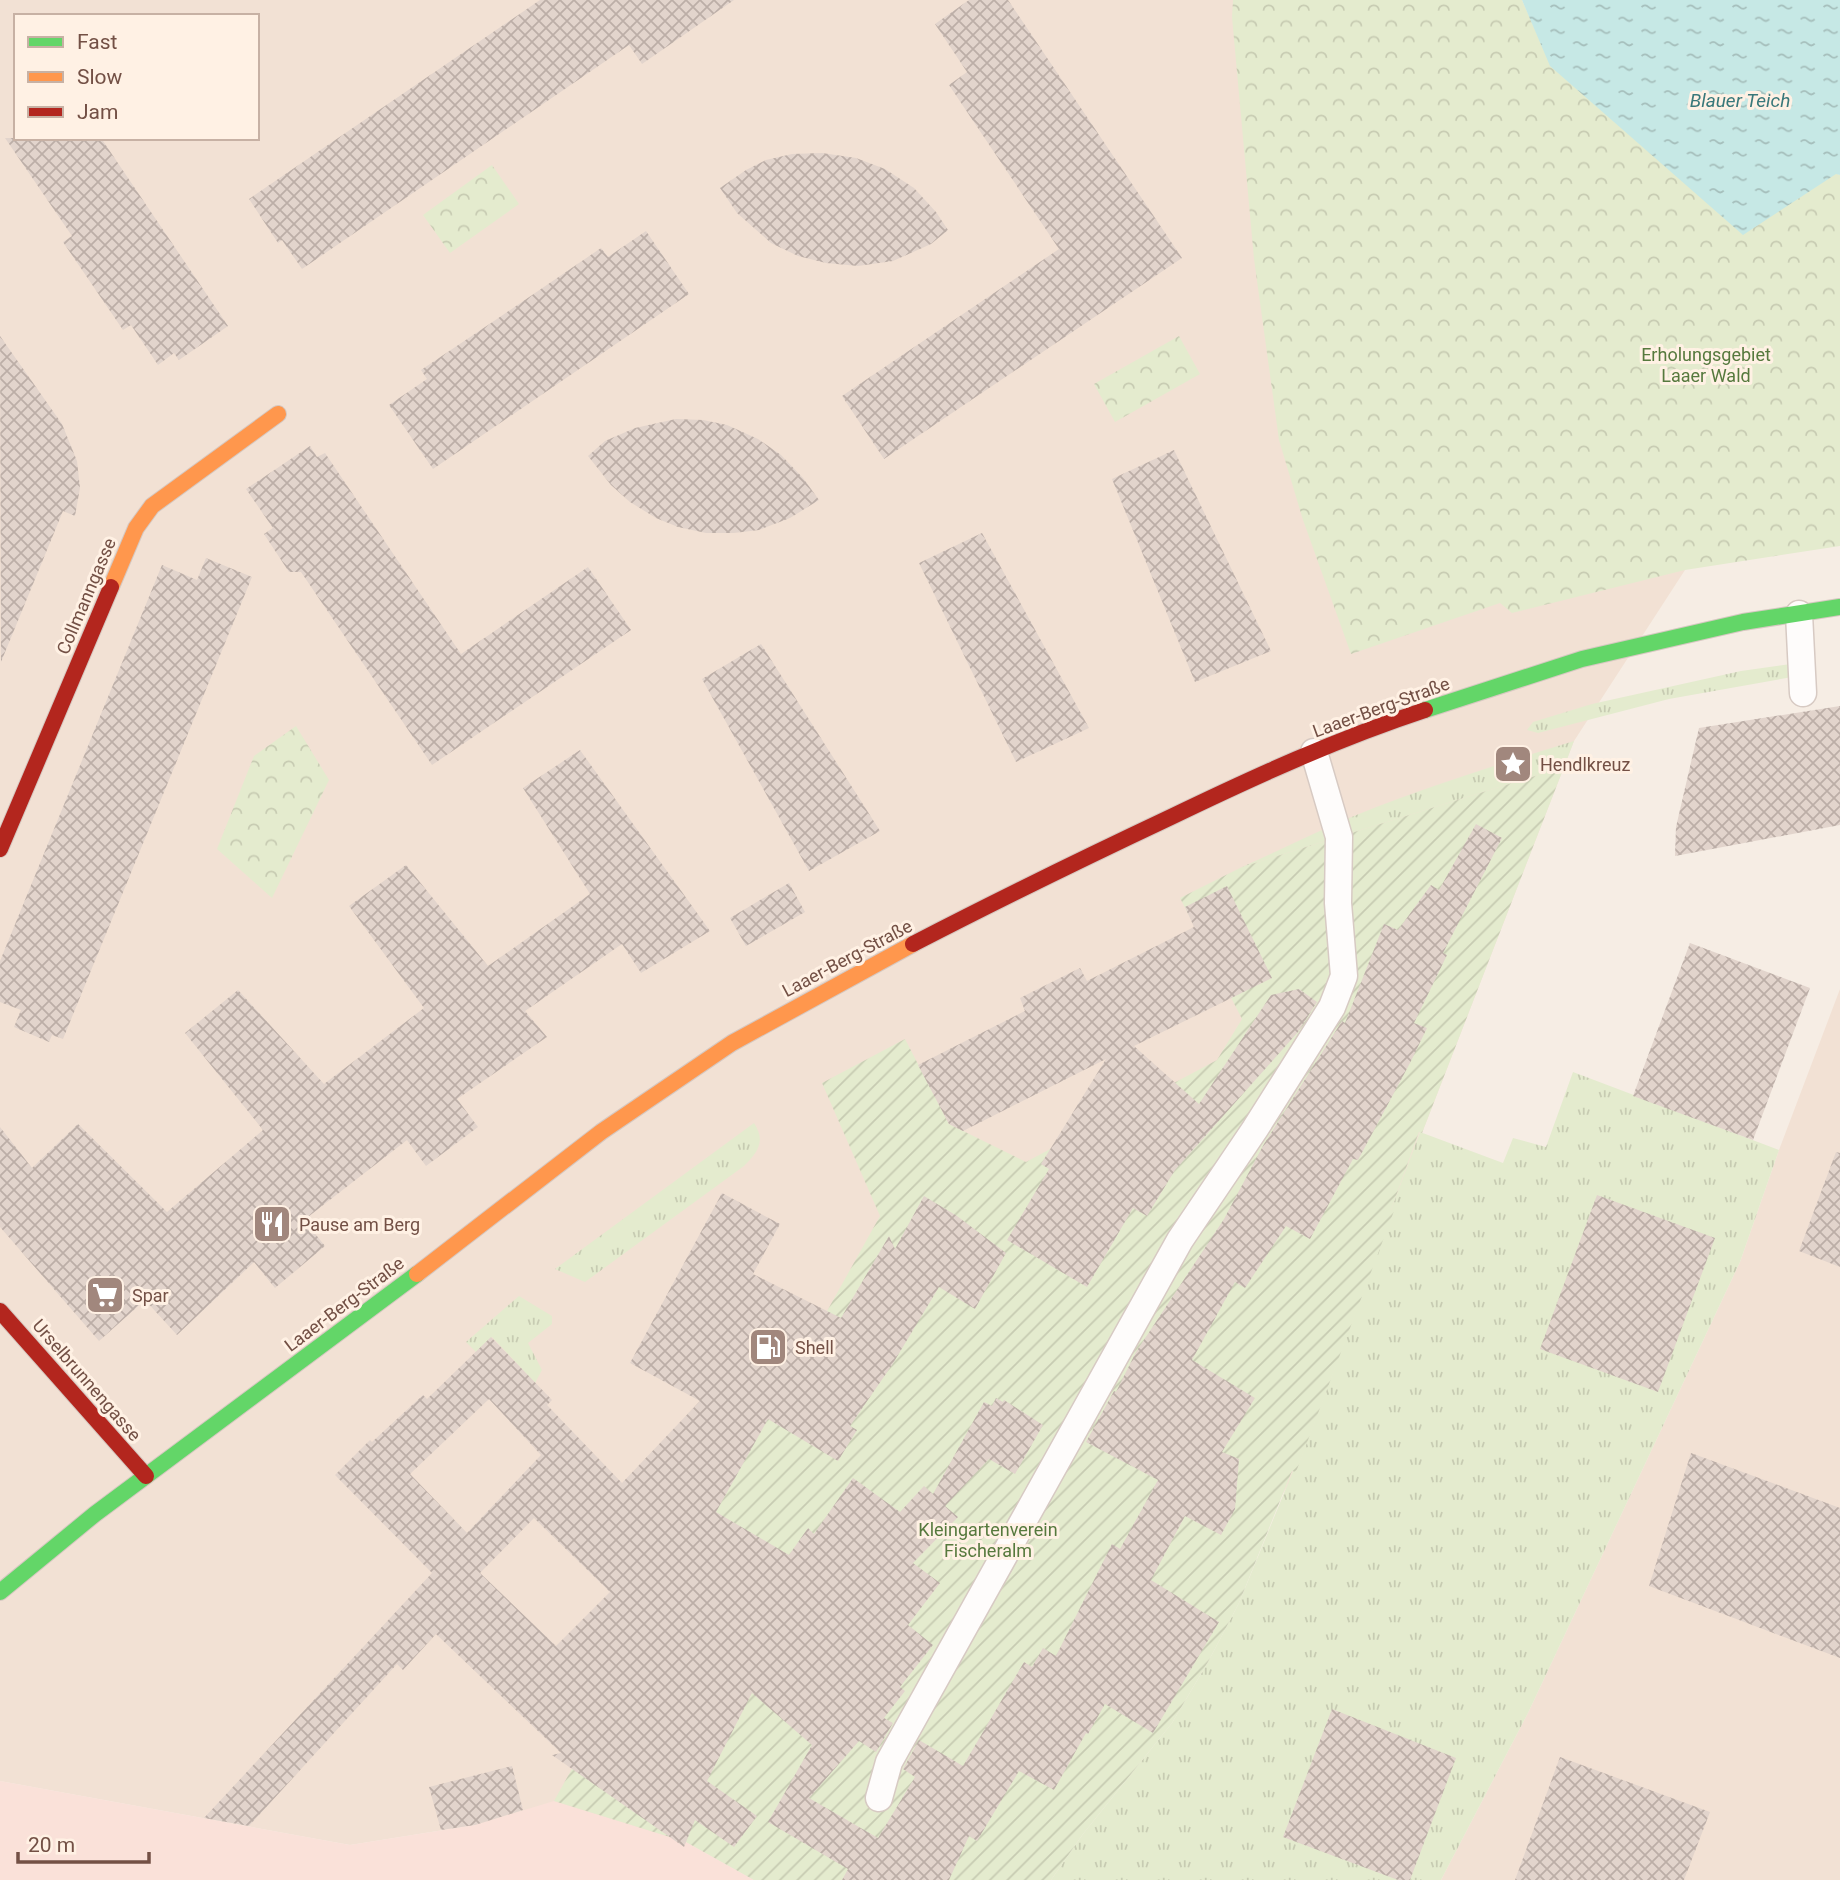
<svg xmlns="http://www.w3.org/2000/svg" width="1840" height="1880" font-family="Roboto,sans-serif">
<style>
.residential{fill:#f2e1d4;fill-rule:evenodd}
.commercial{fill:#fae1d9}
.grass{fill:url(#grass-tufts)}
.forest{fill:url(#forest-crowns)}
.garden{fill:url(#garden-furrows)}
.water{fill:url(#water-ripples)}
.building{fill:url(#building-cross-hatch);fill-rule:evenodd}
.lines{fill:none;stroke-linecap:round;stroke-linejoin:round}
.lane-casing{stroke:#d7cac3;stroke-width:29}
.fast-casing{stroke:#d6c8c1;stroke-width:18}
.slow-casing{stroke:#d6c8c1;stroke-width:18}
.jam-casing{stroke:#d6c8c1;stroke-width:18}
.lane{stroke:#fefcfb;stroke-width:26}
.fast{stroke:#63d668;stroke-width:16}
.slow{stroke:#ff974d;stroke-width:16}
.jam{stroke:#b3261e;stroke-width:16}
.labels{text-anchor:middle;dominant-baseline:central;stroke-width:6;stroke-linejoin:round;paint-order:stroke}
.park-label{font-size:18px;fill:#56793d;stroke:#fff1e4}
.street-label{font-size:18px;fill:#735045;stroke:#fff1e4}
.poi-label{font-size:18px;fill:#735045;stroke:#fff1e4;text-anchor:start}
.water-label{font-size:19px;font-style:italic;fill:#39787a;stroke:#fff1e4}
</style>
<defs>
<pattern id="grass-tufts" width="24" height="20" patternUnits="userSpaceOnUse" patternTransform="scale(1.75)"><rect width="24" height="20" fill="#e4ebce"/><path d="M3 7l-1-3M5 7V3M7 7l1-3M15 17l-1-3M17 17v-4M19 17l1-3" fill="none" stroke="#c7cbb2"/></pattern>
<pattern id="forest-crowns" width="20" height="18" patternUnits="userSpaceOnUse" patternTransform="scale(1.75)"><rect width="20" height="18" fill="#e4ebce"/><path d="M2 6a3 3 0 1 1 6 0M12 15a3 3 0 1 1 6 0" fill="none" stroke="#c7cbb2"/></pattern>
<pattern id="garden-furrows" width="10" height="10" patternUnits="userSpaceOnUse" patternTransform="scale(1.75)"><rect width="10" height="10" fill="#e4ebce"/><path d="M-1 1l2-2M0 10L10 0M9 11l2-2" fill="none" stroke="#c7cbb2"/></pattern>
<pattern id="water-ripples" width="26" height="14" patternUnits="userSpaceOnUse" patternTransform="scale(1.75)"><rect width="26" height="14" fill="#c6e8e5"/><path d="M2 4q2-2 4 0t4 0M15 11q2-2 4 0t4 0" fill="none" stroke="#a5bebb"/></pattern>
<pattern id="building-cross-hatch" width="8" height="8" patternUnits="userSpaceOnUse" patternTransform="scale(1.75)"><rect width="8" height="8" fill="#e2d4cc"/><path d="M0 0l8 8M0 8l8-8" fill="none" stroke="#bcaea7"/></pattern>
</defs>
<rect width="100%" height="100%" fill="#f6ede4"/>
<g class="residential">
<path d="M0,0h1294l391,570 -111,171 -152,392 -2,-1 -26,79 -98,261 -245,408h-297l-68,-38 -211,-17 -125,20 -350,-64zM16,16h241v122h-241z"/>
<path d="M1840,989v891h-399l87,-167 212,-451 39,-112z"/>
</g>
<path class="commercial" d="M0,1781l350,64 125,-20 79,-24 132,41 68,38h-754z"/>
<g class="grass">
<path d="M1791,664l1,13 -123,22 -131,34 -11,-3 6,-8 59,-18 149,-33z"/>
<path d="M1574,741l-10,26 -322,100c31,-14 62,-29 93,-43 77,-33 158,-58 239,-83z"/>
<path d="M1573,1072l206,78 -39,112 -212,451 -87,167h-390l32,-46 89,-111 36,-61 31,-59 54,-132h3l97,-259 -2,-2 29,-78 83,31 10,-25 33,9z"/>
<path d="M754,1123c12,18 4,29 -10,43l-159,116 -30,-13z"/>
<path d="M519,1296l33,20v8l-24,19 14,27 -7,13 -43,-46 -16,15 -10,-10z"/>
</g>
<g class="forest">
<path d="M1233,0h289l29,66 289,109v371l-155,24 -173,43 -12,-10 -149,51 -48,-134 -24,-80 -25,-181 -22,-242z"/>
<path d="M492,165l27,39 -69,49 -27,-38z"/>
<path d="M1179,336l21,38 -85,48 -21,-38z"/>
<path d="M296,726l33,54 -57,118 -55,-49 37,-93z"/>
</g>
<path class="garden" d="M1564,767l-142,366 -3,-1 -28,78 3,1 -98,261 -4,-1 -53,132 -31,59 -36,61 -89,111 -32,46h-297l-68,-38 -132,-41 326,-585 -58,-133 83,-44 44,85 77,38 191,-102 25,-41 -62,-121 62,-31z"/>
<path class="water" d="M1522,0h318v175l-4,-1 -93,61 -193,-169z"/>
<g class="building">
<path d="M540,0h194l-92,64 -13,-19 -327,224 -20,-29 -4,3 -29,-44z"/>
<path d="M969,0h39l174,258 -298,201 -42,-63 217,-147 -110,-164 18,-13 -32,-48z"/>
<path d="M5,138h96l127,188 -49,34 -5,-7 -16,12 -27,-40 -8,5 -60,-88 9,-6z"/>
<path d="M822,153l34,5 29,11 29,19 22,24 12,18 -17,14 -38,17 -35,5 -32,-3 -28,-7 -27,-13 -34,-30 -17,-25 26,-18 20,-10 26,-6z"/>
<path d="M646,231l43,63 -256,175 -44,-64 38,-26 -6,-9 73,-49 107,-73 7,9z"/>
<path d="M0,336l62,88 15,37 3,27 -5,28 -12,-5 -62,151z"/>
<path d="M676,419l27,1 24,5 31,14 23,16 22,23 16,22 -29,18 -31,12 -25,3h-28l-28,-6 -22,-9 -26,-16 -19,-17 -23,-29 17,-15 30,-13z"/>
<path d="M310,446l7,11 8,-4 136,201 127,-87 43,63 -199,135 -131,-193h-12l-25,-38 9,-6 -27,-39z"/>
<path d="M1174,450l97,201 -76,31 -83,-203z"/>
<path d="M982,533l107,195 -73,34 -97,-199z"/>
<path d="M206,558l46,19 -189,462 -11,-4 -3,7 -35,-15 7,-17 -21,-8v-41l162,-396 35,15z"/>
<path d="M761,644l119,187 -71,40 -107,-192z"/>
<path d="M1840,706v119l-165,31 1,-29 23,-99z"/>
<path d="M580,750l130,181 -69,42 -19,-29 -97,67 22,26 -90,62 21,28 -52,39 -19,-26 -103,80 21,26 -50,42 -21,-26 -77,73 -32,-35 -46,41 -99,-114v-100l32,41 46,-44 89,88 96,-82 -78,-97 53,-43 86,94 100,-76 -75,-102 57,-41 82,101 102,-72 -67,-106z"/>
<path d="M1476,824l26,14 -59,115 4,2 -33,68 13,5 -17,35 -52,97 -5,-1 -43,80 -24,-13 -41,62 -10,-6 -43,78 63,38 -33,54 17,7 -4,50 -14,26 -36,-19 -34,64 68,42 -66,111 -48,-29 -17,30 -2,-1 -32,57 -35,-19 -42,70 -8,-5 -20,44h-107l6,-11 -80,-47 44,-77 -60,-52 -45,88 50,35 -23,31 -39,-27 -11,27 -132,-92 9,-2 -125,-119 -33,36 -6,-6 -148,162 -45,-8 228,-245 -97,-98 35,-35 2,2 51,-47 4,4 64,-62 61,63 -5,5 75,78 78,-82 -70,-38 92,-170 58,31 -27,50 88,44 48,-82 6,13 29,-53 33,20 49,37 -31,56 -36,-22 -47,78 -42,61 7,4 -19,31 -70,-42 -52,93 73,43 19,-27 6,6 39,-56 47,34 24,-26 9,8 51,-92 8,4 4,-8 7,4 1,-2 39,25 -28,49 -26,-15 -44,47 13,11 -45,46 27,20 -32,42 25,20 -33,42 5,4 -21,27 9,5 -17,29 -17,-11 -50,57 69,40 37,-61 -12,-8 16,-29 44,26 61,-104 8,5 11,-19 13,8 56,-112 8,5 38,-69 -72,-38 28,-51 2,1 20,-40 88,-133 40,-75 78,-123 3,2 39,-99 14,6 33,-45 8,5zM489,1399l52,56 -74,78 -57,-59zM534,1518l76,74 -54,54 -76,-73z"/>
<path d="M789,883l16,29 -59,34 -16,-28z"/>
<path d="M1227,886l45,92 -138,68 65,58 72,-109 28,-6 18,13 -19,30 -123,138 -28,46 -14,-8 -46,79 -80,-47 42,-71 -8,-5 65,-105 -143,72 -14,-7 -31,-59 107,-54 -5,-13 60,-30 7,13 107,-54 -9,-20z"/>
<path d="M1690,943l120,45 -57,152 -120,-44z"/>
<path d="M1836,1152l4,1v114l-41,-16z"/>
<path d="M1597,1195l118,43 -57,154 -118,-43z"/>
<path d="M1691,1453l149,55v150l-191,-72z"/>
<path d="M1332,1709l124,49 -46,122h-12l-115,-43z"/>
<path d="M1560,1757l150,55 -26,68h-169z"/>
<path d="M512,1766l11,44 -48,15 -34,5 -12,-43z"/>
</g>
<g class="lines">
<defs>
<g id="lane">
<path d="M1799,614l4,79"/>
<path d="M879,1798l10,-36 291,-522 75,-111 77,-122 12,-31 -6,-73 1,-66 -25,-85"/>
</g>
<g id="fast">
<path d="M1425,710l157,-51 161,-37 97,-15"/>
<path d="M0,1592l95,-78 322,-240"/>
</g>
<g id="slow">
<path d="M111,587l25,-59 16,-22 126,-92"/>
<path d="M417,1274l184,-142 131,-89 181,-99"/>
</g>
<g id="jam">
<path d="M0,849l111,-262"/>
<path d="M913,944c85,-44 171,-86 258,-127 83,-40 166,-78 254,-107"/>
<path d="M0,1311l146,165"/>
</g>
</defs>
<use href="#lane" class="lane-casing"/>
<use href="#fast" class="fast-casing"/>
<use href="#slow" class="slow-casing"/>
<use href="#jam" class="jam-casing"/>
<use href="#lane" class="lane"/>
<use href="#fast" class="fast"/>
<use href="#slow" class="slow"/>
<use href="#jam" class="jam"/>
</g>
<defs>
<symbol id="sight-square" viewBox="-11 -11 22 22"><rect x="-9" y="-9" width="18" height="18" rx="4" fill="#a1877d" stroke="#fff1e4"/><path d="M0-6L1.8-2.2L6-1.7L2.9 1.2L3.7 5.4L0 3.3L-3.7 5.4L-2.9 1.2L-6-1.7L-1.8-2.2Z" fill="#fff"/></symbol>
<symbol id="restaurant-square" viewBox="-11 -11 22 22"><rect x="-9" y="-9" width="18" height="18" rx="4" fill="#a1877d" stroke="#fff1e4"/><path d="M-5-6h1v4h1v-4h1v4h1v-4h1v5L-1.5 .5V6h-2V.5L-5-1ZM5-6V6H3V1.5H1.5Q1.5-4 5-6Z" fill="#fff"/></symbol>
<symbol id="supermarket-square" viewBox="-11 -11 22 22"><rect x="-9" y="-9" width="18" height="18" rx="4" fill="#a1877d" stroke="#fff1e4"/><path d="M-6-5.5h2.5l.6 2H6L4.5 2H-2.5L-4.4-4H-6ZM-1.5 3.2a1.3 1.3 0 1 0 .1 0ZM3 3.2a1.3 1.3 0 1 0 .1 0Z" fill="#fff"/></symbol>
<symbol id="fuel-square" viewBox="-11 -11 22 22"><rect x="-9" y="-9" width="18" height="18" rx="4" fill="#a1877d" stroke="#fff1e4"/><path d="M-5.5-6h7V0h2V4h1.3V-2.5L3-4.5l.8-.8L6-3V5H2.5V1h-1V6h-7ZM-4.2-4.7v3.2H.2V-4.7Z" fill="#fff"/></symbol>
</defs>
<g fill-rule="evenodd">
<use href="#sight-square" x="1491" y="742" width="44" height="44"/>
<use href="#restaurant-square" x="250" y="1202" width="44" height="44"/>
<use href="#supermarket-square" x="83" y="1273" width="44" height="44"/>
<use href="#fuel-square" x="746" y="1325" width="44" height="44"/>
</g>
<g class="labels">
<g class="park-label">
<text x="1706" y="354">Erholungsgebiet<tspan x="1706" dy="21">Laaer Wald</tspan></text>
<text x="988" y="1529">Kleingartenverein<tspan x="988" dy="21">Fischeralm</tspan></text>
</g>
<g class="street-label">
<text transform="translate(86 596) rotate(-67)">Collmanngasse</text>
<text transform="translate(1381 707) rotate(-20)">Laaer-Berg-Straße</text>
<text transform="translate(847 958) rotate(-28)">Laaer-Berg-Straße</text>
<text transform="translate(344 1304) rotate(-37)">Laaer-Berg-Straße</text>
<text transform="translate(87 1380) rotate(49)">Urselbrunnengasse</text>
</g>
<g class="poi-label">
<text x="1540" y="764">Hendlkreuz</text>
<text x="299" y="1224">Pause am Berg</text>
<text x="132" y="1295">Spar</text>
<text x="795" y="1347">Shell</text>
</g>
<g class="water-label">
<text x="1740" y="100">Blauer Teich</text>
</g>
</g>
<rect x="14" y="14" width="245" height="126" fill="#fff1e4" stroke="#c7b1a4" stroke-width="2"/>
<rect x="28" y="37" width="35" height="10" fill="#63d668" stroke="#c7b1a4" stroke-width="2"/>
<text x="77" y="49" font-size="21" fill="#735045">Fast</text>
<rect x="28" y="72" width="35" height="10" fill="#ff974d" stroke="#c7b1a4" stroke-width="2"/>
<text x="77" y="84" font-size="21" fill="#735045">Slow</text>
<rect x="28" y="107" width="35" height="10" fill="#b3261e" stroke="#c7b1a4" stroke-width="2"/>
<text x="77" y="119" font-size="21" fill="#735045">Jam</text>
<path d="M18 1852v10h131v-10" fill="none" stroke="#735045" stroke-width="3.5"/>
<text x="28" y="1852" font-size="21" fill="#735045" stroke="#fff1e4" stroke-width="5" paint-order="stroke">20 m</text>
</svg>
